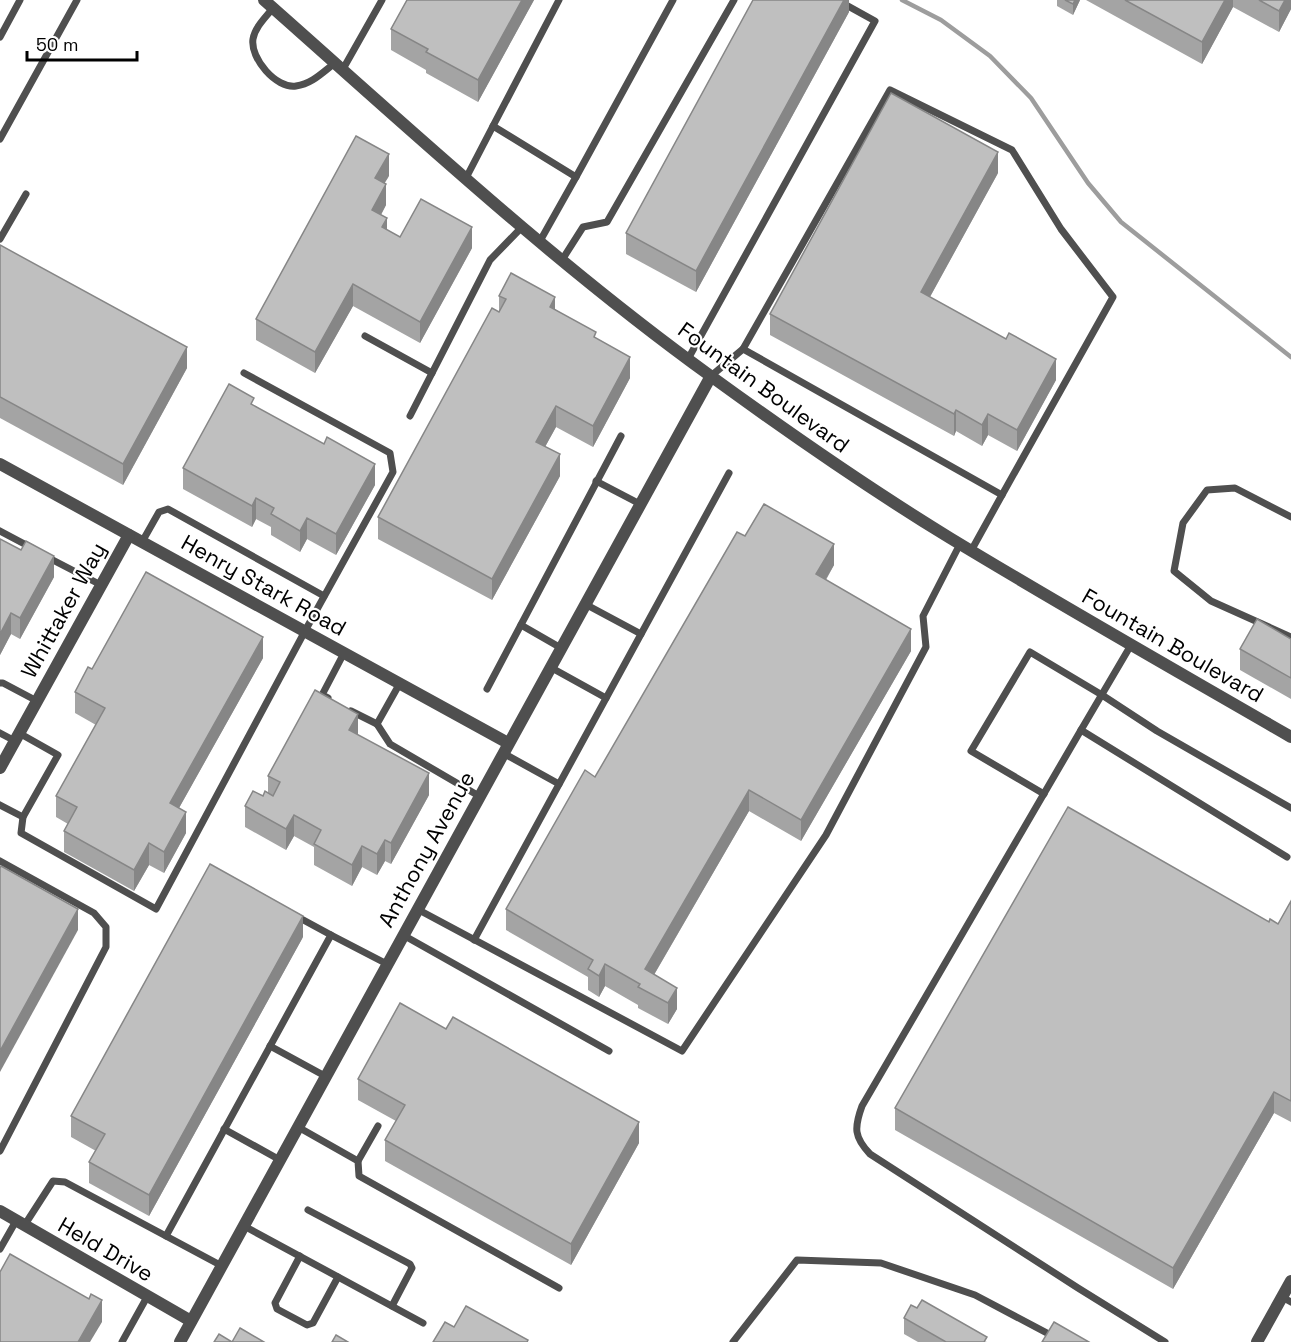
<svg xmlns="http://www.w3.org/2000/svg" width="1291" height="1342" font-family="'Space Grotesk',sans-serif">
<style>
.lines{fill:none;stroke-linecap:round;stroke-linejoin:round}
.stream{stroke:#9d9d9d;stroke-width:4.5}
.lane{stroke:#4f4f4f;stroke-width:7}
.street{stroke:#4f4f4f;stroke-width:12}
.wall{fill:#a4a4a4}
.shaded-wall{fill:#868686}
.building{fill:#bfbfbf;stroke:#868686;stroke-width:1.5}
.labels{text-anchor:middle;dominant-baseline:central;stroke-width:4.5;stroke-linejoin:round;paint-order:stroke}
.street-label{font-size:22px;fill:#000;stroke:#fff}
</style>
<rect width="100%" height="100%" fill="#fff"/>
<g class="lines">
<path class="stream" d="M902,0l39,20 49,36 41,42 57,85 33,39 170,135"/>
<g class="lane">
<path d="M273,8c-7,9 -18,19 -20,31 -3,19 23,50 43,47 16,-2 27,-14 39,-23"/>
<path d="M0,37l20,-37"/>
<path d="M343,69l39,-69"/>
<path d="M493,126l66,-126"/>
<path d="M0,139l77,-139"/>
<path d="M576,177l97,-177"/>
<path d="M466,178l27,-52 83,51 -36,64"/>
<path d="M0,239l26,-45"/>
<path d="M562,260l21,-33 24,-5 127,-222"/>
<path d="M365,336l67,37"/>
<path d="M743,349l147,-259 122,60 49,79 52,68 -111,198"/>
<path d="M688,359l187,-338 -38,-21"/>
<path d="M711,376l32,-27 259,146 -31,56"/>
<path d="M410,416l80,-156 32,-33"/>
<path d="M596,481l44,23"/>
<path d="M1291,517l-56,-29 -28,2 -24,33 -9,48 37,30 80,36"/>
<path d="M0,531l32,17"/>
<path d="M142,542l17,-30 9,-3 156,87"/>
<path d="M47,557l54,28"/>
<path d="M585,604l56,30"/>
<path d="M521,625l40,23"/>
<path d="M1131,645l-50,85 206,127"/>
<path d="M550,667l56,31"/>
<path d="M0,683h3l34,18"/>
<path d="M400,683l-23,41 13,20 89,52"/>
<path d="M487,689l134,-253"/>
<path d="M328,698l-6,-3 22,-42"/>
<path d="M351,711l26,13"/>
<path d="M1081,730l-219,376c-8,22 -8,31 8,48l208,134 87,54"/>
<path d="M0,733l15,8"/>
<path d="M19,733l39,22 -35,62 -2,16 135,76 149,-278 88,-159 -3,-19 -146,-80"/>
<path d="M503,753l56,31"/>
<path d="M1044,794l-73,-43 59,-99 72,43 55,36 134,77"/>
<path d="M0,805l23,12"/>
<path d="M0,861l94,52 12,14v20l-106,204"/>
<path d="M417,909l265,142 144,-216 100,-188 -3,-31 37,-72"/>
<path d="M296,916l35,19"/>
<path d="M403,935l206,116"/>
<path d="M474,940l255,-467"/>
<path d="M270,1046l55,30"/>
<path d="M298,1127l60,34 1,15 200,112"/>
<path d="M224,1129l56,31"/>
<path d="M358,1161l20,-35"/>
<path d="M308,1210l102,54 2,4 -20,38"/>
<path d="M24,1226l29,-45 12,1 157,84"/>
<path d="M244,1226l179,97"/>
<path d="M166,1236l165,-301 56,29"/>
<path d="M0,1249l16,-28"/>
<path d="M300,1256l-25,47 2,6 30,16 6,-2 25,-46"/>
<path d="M1282,1297l9,5"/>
<path d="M122,1342l25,-45"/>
<path d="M733,1342l64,-82 84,3 94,32 89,47"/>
</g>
<g class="street">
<path d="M264,0c146,129 290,263 448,377 77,56 156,111 238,161 112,68 227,133 341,199"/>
<path d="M0,464l508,279"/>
<path d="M0,768l129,-233"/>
<path d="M0,1211l191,110"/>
<path d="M180,1342l531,-966"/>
<path d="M1257,1342l34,-61"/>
</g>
</g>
<g class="wall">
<path d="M407,0h127l-56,102 -52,-29v-3l-35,-20v-21z"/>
<path d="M849,0v12l-153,280 -70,-38v-21z"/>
<path d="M1057,0h23l-7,15 -16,-9z"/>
<path d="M1086,0h205v9l-12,23 -46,-25 -31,57z"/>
<path d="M998,173l-68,124 126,83 -39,71 -29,-16 -6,11 -26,-15 -2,5 -184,-101v-21z"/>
<path d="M389,176l-5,7 2,22 -5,10 6,15 13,7 72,11 -52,95 -67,-37 -38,67 -59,-33v-21z"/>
<path d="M0,245l187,123 -64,117 -123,-67z"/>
<path d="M499,296l56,13 41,29 34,40 -37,69 -37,-20 -11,20 15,29 -68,124 -114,-61v-22l121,-205z"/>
<path d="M254,405l121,80 -39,70 -29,-16 -7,13 -29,-17v-8l-15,-8 -4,8 -69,-38v-21z"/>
<path d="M745,536l89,29 -8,15 85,71 -110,190 -52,-30 -95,164 23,34 -9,15 -30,-16v-3l-33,-19 -6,11 -11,-7v-13l-82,-47v-21l89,-132z"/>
<path d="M0,539l54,38 -34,62 -9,-5 -11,21z"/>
<path d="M1291,639v60l-51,-29v-21z"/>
<path d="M263,658l-84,150 7,25 -22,40 -15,-8 -15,26 -70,-39v-21l4,-7 -12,-7v-21l40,-71 -21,-12v-21l17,-23z"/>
<path d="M358,735l71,60 -38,69 -6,-3 -8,14 -15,-8 -10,19 -38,-21v-18l-20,-11 -8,14 -41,-23v-21l23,-13v-17z"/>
<path d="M1291,901v221l-17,-9 -101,176 -278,-159v-22l374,-186 9,2z"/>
<path d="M303,937l-154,279 -60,-33v-21l7,-11 -25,-14v-21z"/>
<path d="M358,1079l281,64 -68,122 -186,-104v-21l11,-19 -38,-21z"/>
<path d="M904,1318l83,24h-69l-14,-8z"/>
</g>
<g class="shaded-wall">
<path d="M522,0h12l-56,102v-22z"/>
<path d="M844,0h5v12l-153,280v-21z"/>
<path d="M1075,0h5l-7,15v-11z"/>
<path d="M1225,0h8v7l-31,57v-22z"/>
<path d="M1285,0h6v9l-12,23v-21z"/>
<path d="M998,152v21l-77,140v-21z"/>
<path d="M389,154v22l-14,23v-21z"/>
<path d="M386,184v21l-14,26v-21z"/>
<path d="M387,218v21l-5,-12z"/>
<path d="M472,227v21l-52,95v-21z"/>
<path d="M353,284v22l-38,67v-21z"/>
<path d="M555,297v21l-5,-11z"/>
<path d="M187,347v21l-64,117v-21z"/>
<path d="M630,357v21l-37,69v-21z"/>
<path d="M1056,359v21l-39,71v-21z"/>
<path d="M556,406v21l-20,36v-21z"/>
<path d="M956,410v21l-2,5v-22z"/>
<path d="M988,414v21l-6,11v-21z"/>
<path d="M560,454v22l-68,124v-21z"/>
<path d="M375,464v21l-39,70v-21z"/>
<path d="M256,498v21l-4,8v-21z"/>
<path d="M307,518v21l-7,13v-21z"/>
<path d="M834,544v21l-18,31v-22z"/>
<path d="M54,556v21l-34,62v-21z"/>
<path d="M11,613v21l-11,21v-21z"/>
<path d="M911,629v22l-110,190v-21z"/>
<path d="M263,637v21l-93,166v-21z"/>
<path d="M358,714v21l-9,-5z"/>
<path d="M429,773v22l-38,69v-21z"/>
<path d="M749,790v21l-104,179v-21z"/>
<path d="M186,812v21l-22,40v-21z"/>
<path d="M294,815v21l-8,14v-21z"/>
<path d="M385,840v21l-8,14v-21z"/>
<path d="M149,843v22l-15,26v-21z"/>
<path d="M362,846v21l-10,19v-21z"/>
<path d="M78,909v21l-78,142v-21z"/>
<path d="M303,916v21l-154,279v-21z"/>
<path d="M605,964v22l-6,11v-21z"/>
<path d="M677,988v21l-9,15v-21z"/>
<path d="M1274,1092v21l-101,176v-21z"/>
<path d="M639,1122v21l-68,122v-21z"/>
<path d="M102,1300v22l-12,20h-12z"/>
</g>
<g class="building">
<path d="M407,0h115l-44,80 -52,-28 2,-3 -37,-20z"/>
<path d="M753,0h91l-148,271 -70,-38z"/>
<path d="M1065,0h10l-2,4z"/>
<path d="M1125,0h100l-23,42z"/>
<path d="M1259,0h26l-6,11z"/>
<path d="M891,93l107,59 -77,140 85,47 3,-6 47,26 -39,71 -29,-16 -6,11 -26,-15 -2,4 -184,-100z"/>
<path d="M356,136l33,18 -14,24 11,6 -14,26 15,8 -5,9 18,10 21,-38 51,28 -52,95 -67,-38 -38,68 -59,-33z"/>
<path d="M0,245l187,102 -64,117 -123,-67z"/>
<path d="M511,273l44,24 -5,10 46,25 -2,5 36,20 -37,69 -37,-20 -20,36 24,12 -68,125 -114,-62 114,-209 7,4 7,-13 -7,-3z"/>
<path d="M229,384l25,14 -3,6 73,40 3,-7 48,27 -39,70 -29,-16 -7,13 -29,-17 3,-6 -18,-10 -4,8 -69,-38z"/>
<path d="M764,504l70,40 -18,30 95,55 -110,191 -52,-30 -104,179 32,19 -9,15 -30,-16 2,-3 -35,-20 -6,12 -11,-7 5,-9 -87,-51 79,-139 10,7 142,-245 8,4z"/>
<path d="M0,539l21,11 5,-9 28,15 -34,62 -9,-5 -11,21z"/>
<path d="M146,572l117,65 -93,166 16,9 -22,40 -15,-9 -15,27 -70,-39 13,-24 -21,-11 49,-88 -30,-16 13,-25 4,2z"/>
<path d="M1257,619l34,20v39l-51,-29z"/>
<path d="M315,690l43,24 -9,16 80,43 -38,70 -6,-3 -8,14 -15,-8 -10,19 -38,-21 7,-14 -27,-15 -8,14 -41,-23 8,-15 10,5 2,-5 8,5 7,-14 -12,-6z"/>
<path d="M1068,807l201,115 1,-3 8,5 13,-23v200l-17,-9 -101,176 -278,-160z"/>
<path d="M210,864l93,52 -154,279 -60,-33 16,-28 -34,-18z"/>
<path d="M1,866l77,43 -78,142v-183z"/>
<path d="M400,1003l46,26 7,-12 186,105 -68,122 -186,-104 20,-35 -47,-26z"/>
<path d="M10,1254l79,45 2,-5 11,6 -24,42h-78v-70z"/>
<path d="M922,1300l65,37 -3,5h-38l-42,-24 7,-13 6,3z"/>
<path d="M466,1306l62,34 -1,2h-94l12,-20 9,5z"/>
<path d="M1054,1322l35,20h-47z"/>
<path d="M240,1328l24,14h-50l5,-8 13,8z"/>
<path d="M336,1335l12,7h-16z"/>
</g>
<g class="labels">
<g class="street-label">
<text transform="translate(764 387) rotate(36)">Fountain Boulevard</text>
<text transform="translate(264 585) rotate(29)">Henry Stark Road</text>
<text transform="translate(63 610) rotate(-61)">Whittaker Way</text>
<text transform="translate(1173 645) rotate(30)">Fountain Boulevard</text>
<text transform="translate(426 849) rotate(-61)">Anthony Avenue</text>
<text transform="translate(106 1249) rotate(30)">Held Drive</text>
</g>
</g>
<path d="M27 51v9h110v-9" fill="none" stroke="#000000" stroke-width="3"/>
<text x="36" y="51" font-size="18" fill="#000000" stroke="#ffffff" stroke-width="4.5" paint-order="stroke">50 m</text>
</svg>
